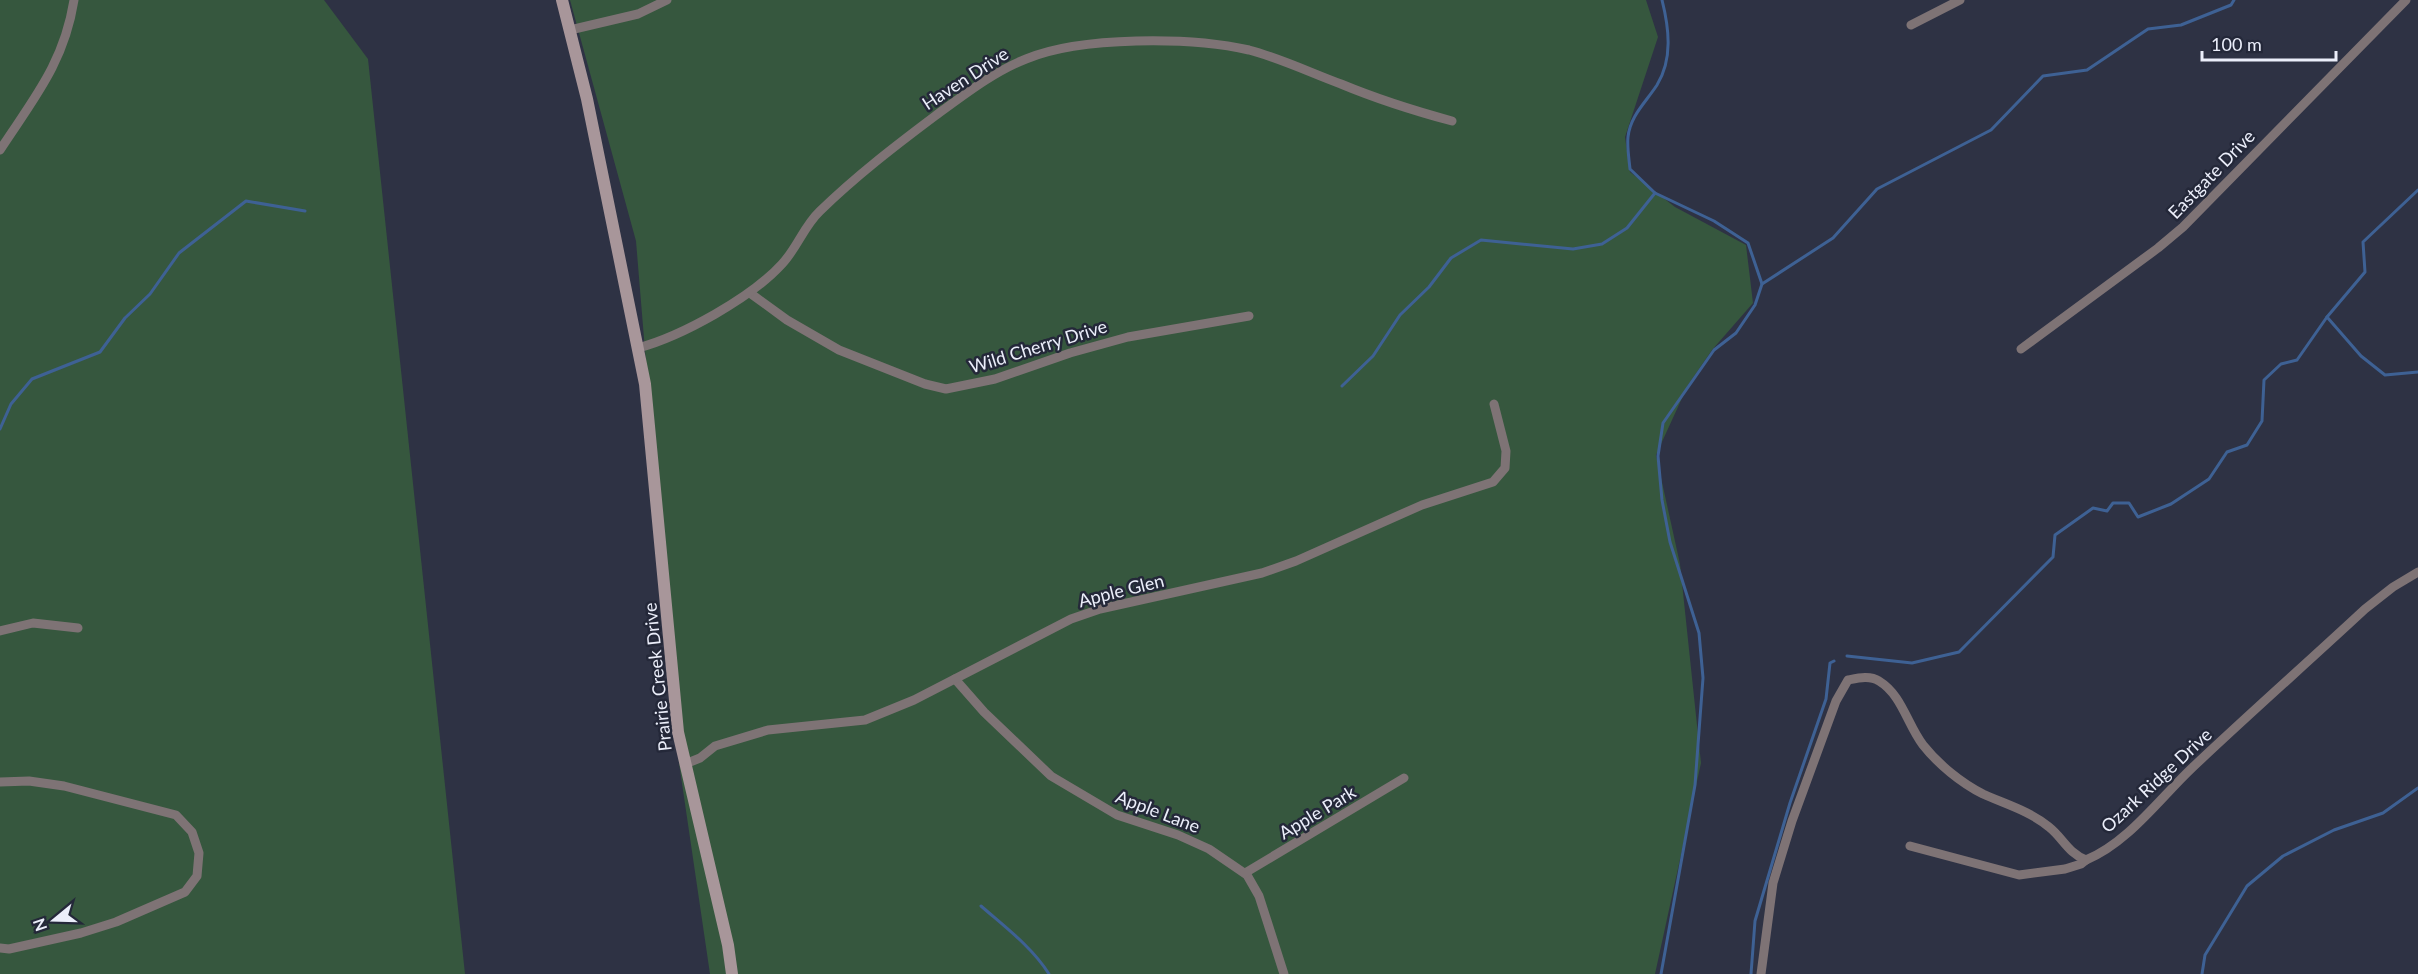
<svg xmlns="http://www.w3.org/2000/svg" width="2418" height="974" font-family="Lato,sans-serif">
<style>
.green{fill:#36573e}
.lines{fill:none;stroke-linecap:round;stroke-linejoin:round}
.stream{stroke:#3e6194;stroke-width:3}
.minor{stroke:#7e7375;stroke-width:9}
.secondary{stroke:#a8969a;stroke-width:12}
.labels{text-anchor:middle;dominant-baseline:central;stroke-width:5;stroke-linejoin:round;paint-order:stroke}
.street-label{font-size:18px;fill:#ebeefa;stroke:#242839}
</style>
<rect width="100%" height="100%" fill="#2e3244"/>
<g class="green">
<path d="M0,0h324l44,59 97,915h-465z"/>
<path d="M570,0h1076l12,37 -33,100 5,35 45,35 71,38 7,58 -41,47 -24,35 -32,70 24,109 21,199 -46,211h-945l-31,-211 -43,-522z"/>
</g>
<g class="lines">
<g class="stream">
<path d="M1762,284l71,-46 44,-49 114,-59 52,-54 44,-6 61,-41 33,-4 50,-20 3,-5"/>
<path d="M2327,317l34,39 24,19 33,-3"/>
<path d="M1342,386l31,-30 27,-41 29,-28 22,-29 30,-18 92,9 29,-5 25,-16 28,-35"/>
<path d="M0,429l11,-25 21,-25 68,-27 25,-34 25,-24 29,-41 67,-52 59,10"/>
<path d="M1847,656l65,7 47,-11 94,-95 2,-22 38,-27 14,3 6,-8h16l9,14 33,-13 38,-25 18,-27 20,-7 15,-24 2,-41 17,-16 16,-4 30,-43 38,-45 -2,-30 55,-52"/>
<path d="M981,906c24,21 51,41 68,68"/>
<path d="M1661,974l34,-189 8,-107 -4,-45 -29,-91 -8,-42 -4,-44 5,-33 51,-73 22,-17 19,-28 7,-21 -14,-41 -34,-22 -59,-28 -25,-24c-1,-10 -3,-22 -2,-32 2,-21 18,-35 29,-52 16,-26 12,-57 5,-85"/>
<path d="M1751,974l4,-53 35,-118 36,-104 4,-36 4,-2"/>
<path d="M2202,974l3,-19 42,-69 36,-30 51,-26 49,-17 35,-25"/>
</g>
<g class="minor">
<path d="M1911,25l49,-25"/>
<path d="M570,30l68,-16 29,-14"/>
<path d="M0,150c34,-52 64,-87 74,-150"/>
<path d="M750,293l37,27 52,30 86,34 21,5 49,-10 75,-26 58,-16 121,-21"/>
<path d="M638,348c44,-12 113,-50 144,-84 15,-16 22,-38 38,-53 36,-35 75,-65 115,-95 29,-21 58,-44 91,-57 55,-23 165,-22 223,-9 31,8 62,23 92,34 36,15 74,27 111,37"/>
<path d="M2021,349l137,-101 25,-21 223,-227"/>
<path d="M0,631l33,-8 45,5"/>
<path d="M955,679l29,33 67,64 66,39 61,20 31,14 38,26 12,21 25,78"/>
<path d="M685,764l15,-6 15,-12 53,-16 97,-10 49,-20 157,-81 29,-10 162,-36 34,-12 126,-56 71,-23 12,-14 1,-17 -12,-47"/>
<path d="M0,782l29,-1 35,5 112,29 16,17 7,21 -2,23 -12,16 -69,30 -35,11 -72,16 -9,-1"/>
<path d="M1910,846l109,29 46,-6 16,-5 5,-4"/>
<path d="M1245,873l159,-95"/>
<path d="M1761,974l12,-91 19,-62 44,-120 12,-21c10,-2 22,-5 31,1 23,14 28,43 44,64 15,19 38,38 60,49 22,10 47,17 66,33 14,11 19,26 37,33 42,-17 74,-62 107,-93 56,-53 115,-105 172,-158l28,-22 25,-15"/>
</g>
<path class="secondary" d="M562,0l25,99 58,285 33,348 50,213 4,29"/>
</g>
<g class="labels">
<g class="street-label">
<text transform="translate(965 78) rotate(-33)">Haven Drive</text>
<text transform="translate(2211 174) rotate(-46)">Eastgate Drive</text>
<text transform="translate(1038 346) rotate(-17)">Wild Cherry Drive</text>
<text transform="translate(1121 590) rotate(-14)">Apple Glen</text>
<text transform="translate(657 677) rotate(-96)">Prairie Creek Drive</text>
<text transform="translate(2156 780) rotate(-43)">Ozark Ridge Drive</text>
<text transform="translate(1158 811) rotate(21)">Apple Lane</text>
<text transform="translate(1317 812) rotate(-31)">Apple Park</text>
</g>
</g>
<g transform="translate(54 920) rotate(251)" stroke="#242839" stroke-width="4.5" paint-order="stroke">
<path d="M0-4.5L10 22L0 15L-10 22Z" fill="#ebeefa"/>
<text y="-9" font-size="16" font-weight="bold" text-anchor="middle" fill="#ebeefa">N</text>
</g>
<path d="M2202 51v9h134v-9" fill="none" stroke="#ebeefa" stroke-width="3"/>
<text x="2211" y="51" font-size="18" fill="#ebeefa" stroke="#242839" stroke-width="4.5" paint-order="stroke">100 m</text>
</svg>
